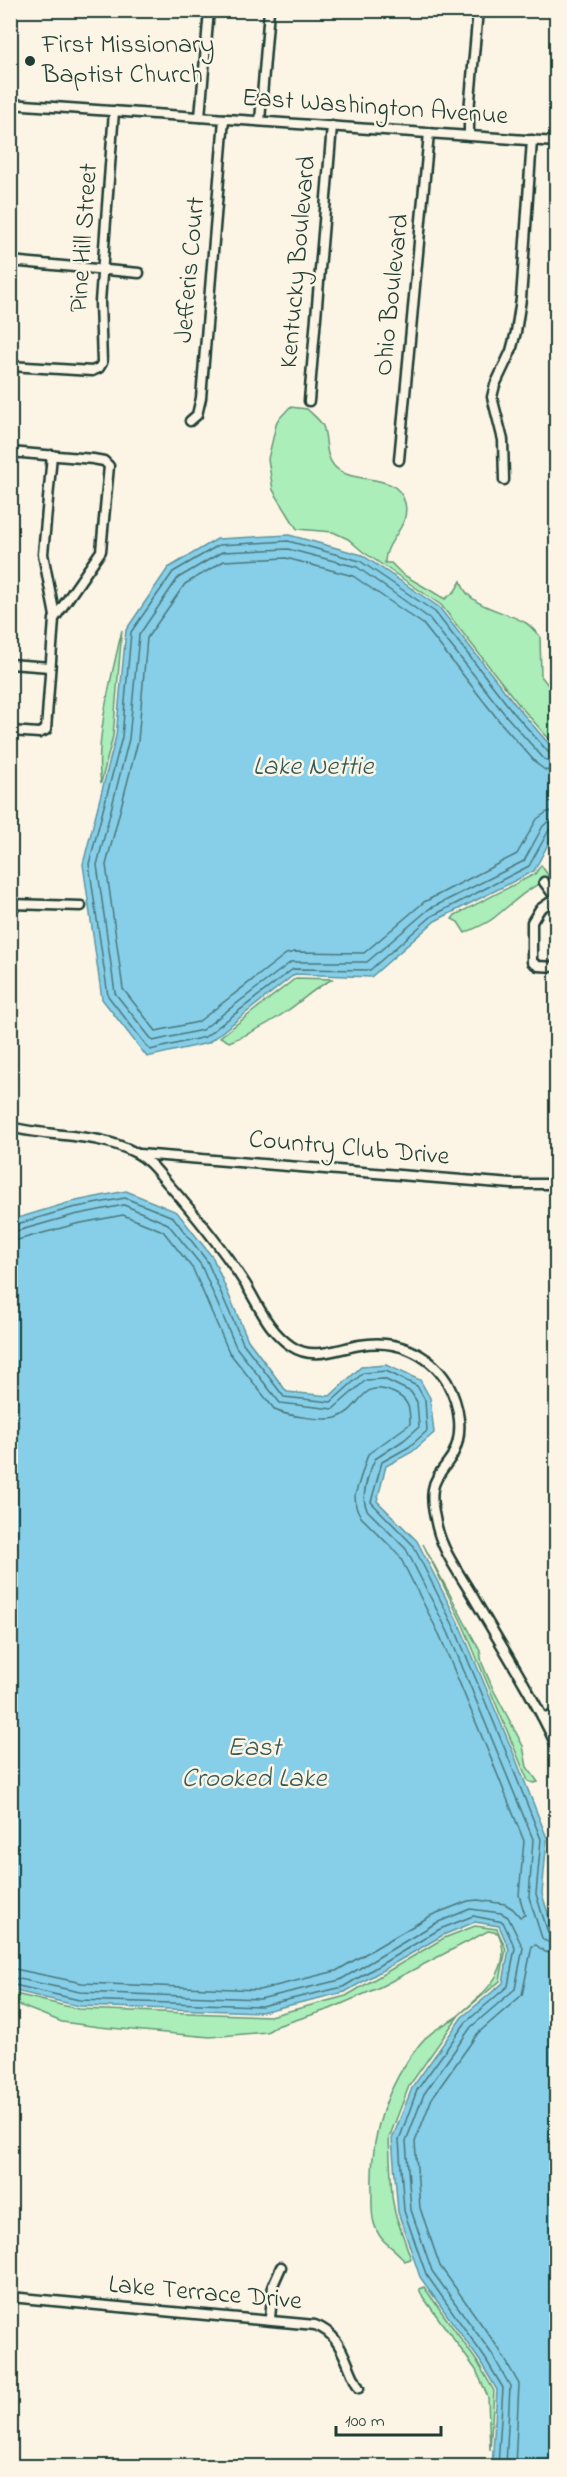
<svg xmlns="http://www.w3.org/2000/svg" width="567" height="2477" font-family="'Indie Flower',sans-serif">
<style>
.green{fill:#abeeb9;stroke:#659676;stroke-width:1.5}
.water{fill:#87cfe8;stroke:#5d95a0;stroke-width:1.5}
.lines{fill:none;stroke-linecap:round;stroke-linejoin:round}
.shore{stroke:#49777c;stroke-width:1.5}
.minor-casing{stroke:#1f3d34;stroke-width:13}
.minor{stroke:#fcf5e5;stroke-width:8}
.poi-dot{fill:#1f3d34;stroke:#fcf5e5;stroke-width:2}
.labels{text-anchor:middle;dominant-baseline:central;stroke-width:5;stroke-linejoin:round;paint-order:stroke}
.poi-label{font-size:26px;fill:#1f3d34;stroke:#fcf5e5;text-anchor:start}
.street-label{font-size:26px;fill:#1f3d34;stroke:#fcf5e5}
.water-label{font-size:27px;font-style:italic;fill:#345a58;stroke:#fcf5e5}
</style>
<rect width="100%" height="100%" fill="#fcf5e5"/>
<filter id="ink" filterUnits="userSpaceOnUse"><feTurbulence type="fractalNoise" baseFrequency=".0167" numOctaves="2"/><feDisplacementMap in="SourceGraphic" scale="12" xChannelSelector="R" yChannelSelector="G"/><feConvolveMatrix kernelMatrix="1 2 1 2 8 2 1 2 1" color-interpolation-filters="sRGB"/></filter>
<g filter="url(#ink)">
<g class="green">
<path d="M290,407l17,2c5,5 13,11 16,17 5,13 1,28 11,40 19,21 62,3 71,37 6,24 -21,38 -20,60h6l11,11 43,25 10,-8 6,-10c6,27 46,30 65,42 5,3 9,9 14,13l1,40 15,19v52l-36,-41 -79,-101 -79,-54 -14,-12 -15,-7 -36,-3 -24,-39 -5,-31 9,-38z"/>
<path d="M122,630l-9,106 -12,47c-7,-41 12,-113 21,-153z"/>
<path d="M541,865l9,13c-24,11 -35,23 -55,39 -8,7 -20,11 -30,16l-7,-11 -6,-3 3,-4 80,-41z"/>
<path d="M296,978l37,1c-18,8 -30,21 -46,32 -18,13 -38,23 -58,31l-9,-5z"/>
<path d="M423,1544l57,107 2,12 11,26 30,57 4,21 11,15 -5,1 -5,-2 -65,-156z"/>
<path d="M475,1926l22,3 9,20 -6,32 -41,34 -50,71 -20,52 3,59 3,16 16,46 -7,2c-9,-16 -23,-14 -30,-38 -3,-10 -2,-22 -2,-33 -2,-53 13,-102 47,-145 9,-12 23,-19 36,-27 5,-3 9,-8 14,-12 22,-19 44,-42 29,-73l-10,-2 -108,56 -50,22 -53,17 -10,6 -57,5 -111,-10 -37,-5 -51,-20v-9l67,16 192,7 76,-20 98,-58z"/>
<path d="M424,2287l54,76 16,28 -4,59 -2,-53 -12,-27 -53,-73 -4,-8z"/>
</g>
<g class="water">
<path d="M289,535l73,20 77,52 79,101 38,44v77l-22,42 -99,50 -64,56 -76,-3 -87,69 -61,14 -45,-58 -19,-135 33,-128 10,-106 42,-62 49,-29z"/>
<path d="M126,1191l51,21 36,46 35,82 39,52 43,4 31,-29 25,-2 34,15 10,18 4,35 -22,19 -26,14 -9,35 40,40 43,85 53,126 34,86 -5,56 14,45v527h-64l5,-76 -17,-29 -60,-84 -22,-65 -6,-73 20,-51 50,-71 41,-34 6,-34 -10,-23 -24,-4 -32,13 -98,57 -84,20 -182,-6 -68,-16v-770l60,-18z"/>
</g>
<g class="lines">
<g class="shore">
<path d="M556,756l-6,-2 -37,-42 -78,-100 -75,-51 -72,-20 -69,4 -46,27 -42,60 -9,105 -33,127 19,132 42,54 55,-13 88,-68 77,1 62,-54 97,-50 20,-36 7,-3"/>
<path d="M556,763l-12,-4 -37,-42 -78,-99 -72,-51 -69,-18 -66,3 -44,26 -39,57 -10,104 -32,126 18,128 38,48 49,-11 89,-68h76l62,-53 95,-48 19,-35 6,-5 7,-1"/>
<path d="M556,772l-11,-2 -8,-6 -37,-42 -77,-98 -70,-48 -67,-18 -62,3 -39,23 -38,54 -9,103 -32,124 17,124 33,42 42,-9 88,-68 9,-2 69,1 60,-51 93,-48 20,-35 10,-7 9,-1"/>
<path d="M10,1226l62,-18 53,-10 48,19 34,44 36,82 41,54 47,5 32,-29 23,-2 31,15 8,14 2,31 -18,16 -27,15 -11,40 42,43 42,84 52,125 34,85 -5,55 12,39 8,4"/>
<path d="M10,1233l64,-18 50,-10 44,19 33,41 35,82 44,56 53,6 33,-29 18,-1 27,13 6,10 2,25 -15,13 -29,19c-6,13 -16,39 -7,52l38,38 42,83 85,207 -4,58 13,41 7,5 7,2"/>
<path d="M10,1242l66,-18 47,-9 40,16 30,38 36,83 46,58c11,6 49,11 61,8 27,-8 23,-41 58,-25 15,7 16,15 16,31l-42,30 -13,41 1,12 5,10 38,38 41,81 52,125 32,80 -5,54 6,20 -5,2 -7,-8 -8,-5 -27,-4 -10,1 -36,14 -96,56 -77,19 -177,-7 -72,-15"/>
<path d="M10,1977l70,15 180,7 80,-19 96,-57 34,-14 31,4 7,4 15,31 -8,41 -44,38 -47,67 -18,47 5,69 21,61 60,83 18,32 -4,80"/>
<path d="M10,1984l69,16 182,6 82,-19 97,-58 33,-13 30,6 12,26 -7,38 -42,36 -49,68 -18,50 5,71 22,63 59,84 18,30 -5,78"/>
<path d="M515,2466l4,-82 -20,-35 -59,-83 -20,-58 -5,-66 17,-44 46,-65 44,-38 10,-49 4,-1 9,7 11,2"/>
</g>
<defs>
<g id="minor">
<path d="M10,104l546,38"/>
<path d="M200,117l9,-107"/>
<path d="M260,121l9,-111"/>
<path d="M469,136v-25l9,-101"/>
<path d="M10,261l129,12"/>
<path d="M10,366l82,5 7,-3 3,-5 -2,-61 14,-191"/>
<path d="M309,401l23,-275"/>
<path d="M190,421l7,-6 4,-17 23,-279"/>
<path d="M10,452l83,7 11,2 5,5 -8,85 -47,68 -8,111 -7,3 -29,-2"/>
<path d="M52,455l-9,99 12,62"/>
<path d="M399,460l30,-327"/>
<path d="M504,480l-1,-40 -11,-43 3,-12 16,-34 5,-19 5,-33 11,-159"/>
<path d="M10,664l40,3"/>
<path d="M544,882l12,16 -16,11 -8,13v40l6,4 18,1"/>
<path d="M10,904l71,2"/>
<path d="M10,1127c43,11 87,5 126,26 14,7 24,22 34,33 28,32 53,63 76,99 14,23 22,45 45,61 22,15 45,3 69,-1 35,-6 68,7 87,37 12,22 18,51 5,74 -6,10 -17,20 -19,33 -2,12 1,25 4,38 6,25 22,46 35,68 28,49 60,98 84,150"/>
<path d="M139,1154l373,30h44"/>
<path d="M542,1716l14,2"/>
<path d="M10,2297l305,28c28,10 30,39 44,63"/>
<path d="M270,2319l3,-34 8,-18"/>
</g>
</defs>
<use href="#minor" class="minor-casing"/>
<use href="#minor" class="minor"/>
</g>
</g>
<circle class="poi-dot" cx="30" cy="61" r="6"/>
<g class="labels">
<g class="poi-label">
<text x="42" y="46">First Missionary<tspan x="42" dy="30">Baptist Church</tspan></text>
</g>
<g class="street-label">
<text transform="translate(375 108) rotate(4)">East Washington Avenue</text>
<text transform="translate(85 238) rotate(-86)">Pine Hill Street</text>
<text transform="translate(299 262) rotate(-85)">Kentucky Boulevard</text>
<text transform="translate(191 270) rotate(-85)">Jefferis Court</text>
<text transform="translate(393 295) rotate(-84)">Ohio Boulevard</text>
<text transform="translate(349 1149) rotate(5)">Country Club Drive</text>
<text transform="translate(205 2294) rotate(5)">Lake Terrace Drive</text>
</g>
<g class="water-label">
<text x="313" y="767">Lake Nettie</text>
<text x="254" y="1748">East<tspan x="254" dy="31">Crooked Lake</tspan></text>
</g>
</g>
<rect width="567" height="2477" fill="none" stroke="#fcf5e5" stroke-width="36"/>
<rect x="18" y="18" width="531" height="2441" fill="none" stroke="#1f3d34" stroke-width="2" filter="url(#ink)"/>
<path d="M336 2426v9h105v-9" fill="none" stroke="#1f3d34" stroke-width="3"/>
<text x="345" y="2426" font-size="18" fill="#1f3d34" stroke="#fcf5e5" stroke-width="4.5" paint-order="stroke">100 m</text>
</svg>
